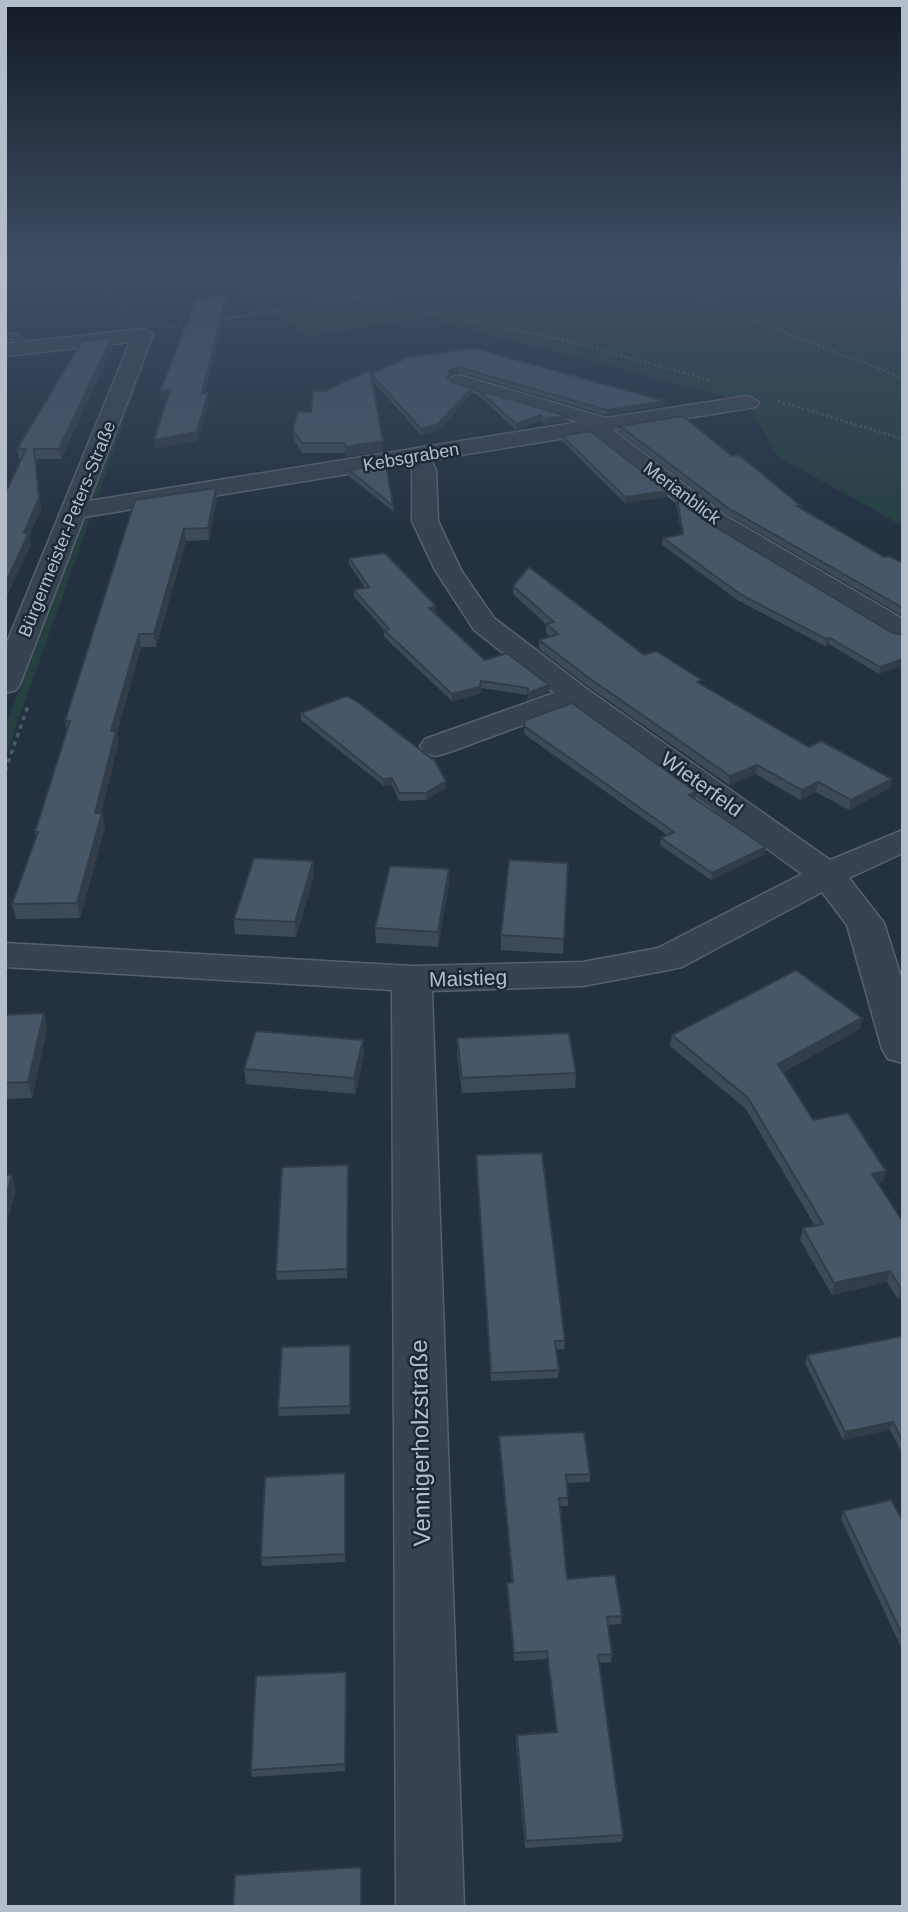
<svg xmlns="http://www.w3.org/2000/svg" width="908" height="1912" font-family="Arial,sans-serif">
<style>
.green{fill:#264042}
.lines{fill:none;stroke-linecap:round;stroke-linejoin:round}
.lane-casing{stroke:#56616e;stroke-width:2}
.street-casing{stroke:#56616e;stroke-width:3}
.path-far1{stroke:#445d5f;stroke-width:2.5;stroke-dasharray:2.5 2.5;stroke-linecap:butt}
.path{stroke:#445d5f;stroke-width:3.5;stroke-dasharray:4.5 4.5;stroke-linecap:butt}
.lane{fill:#384351;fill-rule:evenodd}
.street{fill:#384351;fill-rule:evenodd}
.wall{fill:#3d4b59}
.shaded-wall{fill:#323d49}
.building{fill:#475768;stroke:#323d49;stroke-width:2}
.labels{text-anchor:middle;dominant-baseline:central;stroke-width:5;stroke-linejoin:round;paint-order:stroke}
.far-street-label{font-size:18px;fill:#b4becb;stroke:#1d2836}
.street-label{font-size:21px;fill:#b4becb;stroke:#1d2836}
.near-street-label{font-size:24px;fill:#b4becb;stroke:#1d2836}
</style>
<rect width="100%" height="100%" fill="#233141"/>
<g class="green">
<path d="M190,266h713v260l-125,-69 -31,-55 -321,-84 -118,18 -71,-46z"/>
<path d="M156,330l-59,169 -6,-5 60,-163z"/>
<path d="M91,516l-86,242v-30l76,-207z"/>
</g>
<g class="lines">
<defs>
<path id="lane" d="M5,333l14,1 10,14 -2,2h-8l-7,-11h-7z"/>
<path id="street" d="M143,329l10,6 -64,166 490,-79 -127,-37 -3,-4 3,-4 7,-2 147,43 142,-22 11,6 -3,5 -143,23 113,86 177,103v20l-10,-2 -185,-111 -118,-92 -159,26 5,10 2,51 23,49 33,48 93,71 243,171 73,-30v23l-54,25 35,45 19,60v80l-15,-4 -6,-10 -35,-124 -25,-33 -140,75 -14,3 -85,16 -151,5 32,916h-68l-4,-917 -387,-23v-24l407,23 171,-4 75,-14 144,-74 -230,-167 -125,46 -11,3 -11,-3 -5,-7 5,-7 129,-46 -80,-63 -39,-60 -23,-49v-51l-3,-6 -325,53 -64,167 -4,6 -11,3v-46l125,-305 -125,14v-12z"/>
</defs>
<use href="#lane" class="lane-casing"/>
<use href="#street" class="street-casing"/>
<g class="path-far1">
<path d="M87,266l40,45"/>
<path d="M256,266l102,31 210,44 142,39"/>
<path d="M324,266l16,25"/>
<path d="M634,266l129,58 140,54"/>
<path d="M790,266l113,23"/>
<path d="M218,320l136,-22"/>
<path d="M169,327l23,-2"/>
<path d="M778,401l125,38"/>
</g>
<path class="path" d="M5,771l23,-65"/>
<use href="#lane" class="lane"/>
<use href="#street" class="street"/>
</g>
<g class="wall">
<path d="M112,337l1,9 -52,113h-25l5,49 -12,29 2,7 -26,56 17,-141h-3l-2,-10z"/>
<path d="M474,348l190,58 -58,9 -148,-43 -8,3 -2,4 3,3 21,6v5l-34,37 -17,5 -49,-55 11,61v10l-38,6v-4h-43l-8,-13 -1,-10 18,-18 14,-21 46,-17z"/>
<path d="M478,390l89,31 -22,4 -4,-5 -25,10 -38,-35z"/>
<path d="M620,426l112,30 68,52 84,49 19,6v53l-176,-102 -108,-82z"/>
<path d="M562,436l105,61 -42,6 -63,-62z"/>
<path d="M349,470l44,36 1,6 -45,-36z"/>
<path d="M217,499l-8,41 -23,1 -30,106h-15l-24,86 1,11 -17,69 4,14 -25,91 -64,1 -4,-15 24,-67 -1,-5 32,-100 -2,-11 70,-221z"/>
<path d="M677,499l30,23 186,111 -14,41 -50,-30 -4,2 -86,-45 -77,-56 1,-7 19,-4 -6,-29z"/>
<path d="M349,558l87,48 -1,7 50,47 64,25v7l-22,8 1,-5 -47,-7 -1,6 -28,7 -68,-64v-7l-30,-34v-6l11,-2 -16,-24z"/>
<path d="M513,586l188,99 108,62 83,32 -2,9 -41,22 -33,-18 -16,8 -44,-26 -27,11 -140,-98 -50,-38v-9l11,-4 -4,-3v-9l-33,-30z"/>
<path d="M301,713l145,68v7l-20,12 -27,1 -7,-16 -8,1 -83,-66z"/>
<path d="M525,720l170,79 71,48 -1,7 -54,26 -51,-35 1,-7 6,-3 -143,-101z"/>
<path d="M313,861l1,14 -18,62 -61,-3 -1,-15z"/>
<path d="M568,863l-5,91 -62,-4v-15z"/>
<path d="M449,869v15l-11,63 -62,-4 -1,-15z"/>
<path d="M44,1013l3,16 -15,69 -27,1v-84z"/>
<path d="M860,1029l-77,43 30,48 70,62 -5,1 25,39v76l-5,1 -11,-17 -55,13 -32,-55 3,-12 12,-2 -69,-117 -76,-63 2,-11z"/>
<path d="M457,1038l119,35 -1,15 -113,5 -5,-40z"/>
<path d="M363,1040l1,15 -9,39 -109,-10 -2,-15z"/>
<path d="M476,1155l89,186 -1,8h-8l3,21 -1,8 -67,3z"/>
<path d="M348,1165l-1,113 -70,2 -1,-8z"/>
<path d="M903,1336v119l-13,-25 -47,10 -38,-77 2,-8z"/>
<path d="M350,1345v69l-71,2 -1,-8z"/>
<path d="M499,1436l91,38v8l-23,1 1,15v8h-8l7,73 55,37 -1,8 -13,1 4,29 -1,8 -12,1 24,172 -1,7 -97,6 -9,-106 1,-7 39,-3 -9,-73 -33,2 -7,-70v-8h5l-13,-139z"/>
<path d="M345,1473v89l-83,4 -1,-8z"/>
<path d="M843,1511l60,10v126h-2l-60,-128z"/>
<path d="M347,1680l-2,91 -93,6 -1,-7z"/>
</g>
<g class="shaded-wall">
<path d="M227,295l1,7 -25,99 -1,-8z"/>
<path d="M112,337l1,9 -52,113 -2,-10z"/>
<path d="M458,367v5l-8,3 -3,8v-6l3,-7z"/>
<path d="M472,388v5l-34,37 -17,5v-6z"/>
<path d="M170,390l1,9 -10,1 -1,-8z"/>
<path d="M208,393l1,8 -11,40 -43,8 -1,-9z"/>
<path d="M665,401l-1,5 -58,9 1,-5z"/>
<path d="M541,415v5l-25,10v-6z"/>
<path d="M567,416v5l-22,4v-6z"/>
<path d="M383,441v10l-38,6v-10z"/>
<path d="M34,449l7,59 -12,29 2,7 -26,56v-16l19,-51z"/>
<path d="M216,488l1,11 -8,41 -1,-12z"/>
<path d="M668,491l-1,6 -42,6v-6z"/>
<path d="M184,529l2,12 -30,106 -2,-13z"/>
<path d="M436,606v7l-7,1v-6z"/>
<path d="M139,634l2,13 -24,86 1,11 -20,83 -3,-14 16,-82z"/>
<path d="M830,638l-1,6 -4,2 1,-7z"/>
<path d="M903,659v7l-24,8 1,-7z"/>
<path d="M481,681l-1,13 -28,7v-7z"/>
<path d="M549,685v7l-22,8 1,-7z"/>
<path d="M757,765l-1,9 -27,11 1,-9z"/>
<path d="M392,778v7l-8,1 -1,-7z"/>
<path d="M892,779l-2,9 -41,22 2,-10z"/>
<path d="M446,781v7l-20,12v-7z"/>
<path d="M818,782l-2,10 -16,8 2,-10z"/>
<path d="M696,792l-1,8 -6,-5z"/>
<path d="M102,813l3,14 -25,91 -3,-15z"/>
<path d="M766,847l-1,7 -54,26 1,-7z"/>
<path d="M313,861l1,14 -18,62 -1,-15z"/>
<path d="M449,869v15l-11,63v-15z"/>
<path d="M44,1013l3,16 -15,69 -4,-16z"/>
<path d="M862,1018l-2,11 -84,46 2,-11z"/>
<path d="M363,1040l1,15 -9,39 -1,-16z"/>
<path d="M886,1171l-3,11 -14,3 3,-11z"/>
<path d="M12,1175l4,15 -11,42v-32z"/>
<path d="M890,1271l-3,11 -55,13 2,-12z"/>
<path d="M901,1288h2v10l-5,1z"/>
<path d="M893,1422l-3,8 -47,10 2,-8z"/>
<path d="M346,1672l1,8 -2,91v-7z"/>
</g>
<g class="building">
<path d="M227,295l-25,98h6l-11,39 -43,8 16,-50 -10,2 36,-93z"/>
<path d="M112,337l-53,112h-25l5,49 -15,35h5l-24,51v-90l21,-45h-9l65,-108z"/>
<path d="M474,348l191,53 -58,9 -149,-43 -8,3 -3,7 4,5 21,6 -34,36 -17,5 -50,-55 35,-16z"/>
<path d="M370,370l13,71 -38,6 -1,-4h-42l-9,-13 4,-18h14l2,-21h12z"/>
<path d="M478,390l89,26 -22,3 -4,-4 -25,9z"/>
<path d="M683,416l49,40 7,-1 62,51h-4l87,51 5,-1 14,7v45l-175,-100 -108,-82z"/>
<path d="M590,431l78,60 -43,6 -63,-61z"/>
<path d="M386,464l7,42 -44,-36z"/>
<path d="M216,488l-8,40 -24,1 -30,105h-15l-28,97h5l-21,82h7l-25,90 -65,1 26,-72h-3l35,-111h-5l70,-221z"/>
<path d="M677,499l30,23 186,111 10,2v24l-23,8 -50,-29 -4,1 -86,-45 -77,-56 20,-4z"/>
<path d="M385,553l51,53 -7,2 56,52 22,-7 42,32 -21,8v-5l-47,-7 -1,6 -28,7 -68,-64 5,-1 -35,-39 15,-3 -20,-29z"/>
<path d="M529,567l115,88 12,-4 46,29 -5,2 112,65 12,-6 71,38 -41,21 -33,-18 -16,8 -45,-25 -27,11 -141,-98 -50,-38 19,-6 -12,-10 8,-2 -41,-36z"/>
<path d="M347,696l12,7 76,58 11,20 -20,12h-27l-7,-15 -9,1 -82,-66z"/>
<path d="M572,703l124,89 -7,3 77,52 -54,26 -51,-35 13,-6 -150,-106 1,-6z"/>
<path d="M254,858l59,3 -18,61 -61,-3z"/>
<path d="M509,860l59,3 -4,76 -63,-4z"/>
<path d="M390,866l59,3 -11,63 -63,-4z"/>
<path d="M796,970l66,48 -84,46 35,56 35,-7 38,58 -14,3 31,48v66h-2l-11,-17 -56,12 -31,-55 20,-4 -75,-126 -76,-63z"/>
<path d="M44,1013l-16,69 -23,1v-68z"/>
<path d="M256,1031l107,9 -9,38 -110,-9z"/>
<path d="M569,1033l7,40 -114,5 -5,-40z"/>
<path d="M542,1153l23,188h-10l4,29 -68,3 -15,-218z"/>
<path d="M348,1165l-1,104 -71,3 6,-105z"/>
<path d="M5,1175h7l-7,25z"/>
<path d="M903,1336v106l-10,-20 -48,10 -38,-77z"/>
<path d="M350,1345v61l-72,2 4,-61z"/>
<path d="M584,1432l6,42 -24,1 2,23h-9l8,81 48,-4 7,41 -15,1 5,37 -14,1 25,180 -97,6 -9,-106 40,-3 -10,-81 -33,2 -7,-70 6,-1 -14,-146z"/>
<path d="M345,1473v81l-84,4 4,-81z"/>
<path d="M891,1500l12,21v115l-60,-125z"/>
<path d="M346,1672l-1,92 -94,6 5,-94z"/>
<path d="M361,1867v40h-128l2,-32z"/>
</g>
<linearGradient id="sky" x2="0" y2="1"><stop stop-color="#131b24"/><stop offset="0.5" stop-color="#3f4e65"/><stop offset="1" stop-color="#3f4e65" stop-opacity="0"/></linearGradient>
<rect width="908" height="533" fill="url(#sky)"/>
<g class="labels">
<g class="far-street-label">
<text transform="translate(411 457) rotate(-10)">Kebsgraben</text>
<text transform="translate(682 493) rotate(37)">Merianblick</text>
<text transform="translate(67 529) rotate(-68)">Bürgermeister-Peters-Straße</text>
</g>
<g class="street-label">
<text transform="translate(702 784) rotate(36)">Wieterfeld</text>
<text transform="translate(468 978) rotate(-2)">Maistieg</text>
</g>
<g class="near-street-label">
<text transform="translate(420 1443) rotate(-91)">Vennigerholzstraße</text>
</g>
</g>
<rect width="908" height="1912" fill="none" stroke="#b4becb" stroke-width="14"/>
</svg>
